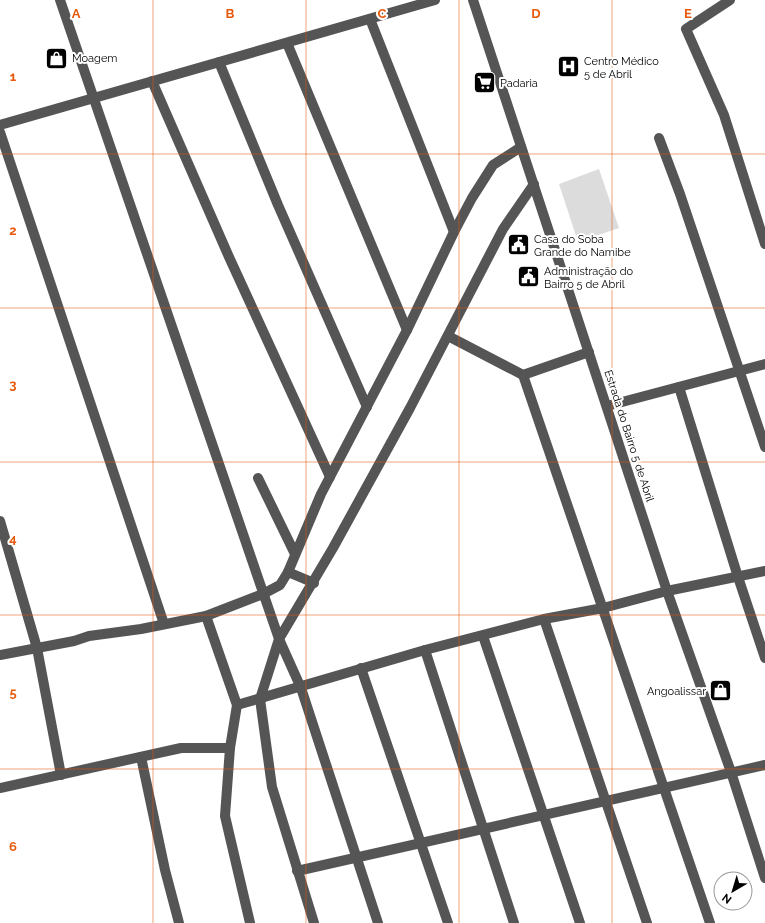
<svg xmlns="http://www.w3.org/2000/svg" width="765" height="923" font-family="Raleway,sans-serif">
<style>
.green{fill:#dcdcdc}
.lines{fill:none;stroke-linecap:round;stroke-linejoin:round}
.minor{stroke:#555;stroke-width:10}
.grid{fill:none;stroke:#e8590c;stroke-width:1;stroke-opacity:0.55}
.labels{text-anchor:middle;dominant-baseline:central;stroke-width:4;stroke-linejoin:round;paint-order:stroke}
.poi-label{font-size:11px;fill:#000;stroke:#fff;text-anchor:start}
.street-label{font-size:11px;fill:#000;stroke:#fff}
.grid-label{font-size:13px;text-anchor:middle;font-weight:bold;fill:#e8590c;stroke:#fff;stroke-width:4;stroke-linejoin:round;paint-order:stroke}
</style>
<rect width="100%" height="100%" fill="#fff"/>
<path class="green" d="M599,169l20,59 -41,14 -19,-58z"/>
<g class="lines">
<g class="minor">
<path d="M60,0l219,639 22,49 77,235"/>
<path d="M473,0l194,591 64,181 34,106"/>
<path d="M730,0l-44,29 38,86 41,129"/>
<path d="M370,19l84,213"/>
<path d="M287,43l120,287"/>
<path d="M219,62l59,143 89,202"/>
<path d="M152,81l77,176 101,220"/>
<path d="M0,125l435,-125"/>
<path d="M0,132l164,492"/>
<path d="M659,138l21,56 85,253"/>
<path d="M448,336l75,39 187,548"/>
<path d="M523,375l66,-23"/>
<path d="M679,387l59,190 27,81"/>
<path d="M607,406l158,-42"/>
<path d="M258,478l37,76"/>
<path d="M0,521l37,127 24,127"/>
<path d="M288,572l26,11"/>
<path d="M206,616l31,89 -7,43 -5,68 25,107"/>
<path d="M544,619l103,304"/>
<path d="M483,636l97,287"/>
<path d="M425,650l89,273"/>
<path d="M0,655l74,-14 15,-5 52,-7 65,-13 57,-22 17,-9 8,-13 33,-78 86,-164 47,-98 18,-34 21,-33 28,-18"/>
<path d="M361,668l87,255"/>
<path d="M237,705l188,-55 119,-31 59,-11 64,-17 98,-20"/>
<path d="M141,757l24,113 14,53"/>
<path d="M0,788l181,-40h49"/>
<path d="M297,871l468,-106"/>
<path d="M314,923l-42,-136 -12,-88 19,-60 54,-91 77,-140 93,-179 31,-45"/>
</g>
</g>
<path class="grid" d="M153,0v923M306,0v923M459,0v923M612,0v923M0,154h765M0,308h765M0,462h765M0,615h765M0,769h765"/>
<defs>
<symbol id="shop-square" viewBox="-11 -11 22 22"><rect x="-9" y="-9" width="18" height="18" rx="4" fill="#000" stroke="#fff"/><path d="M-5-2.5h2.3a2.7 3.5 0 0 1 5.4 0H5L5.5 6h-11ZM-1.5-2.5h3a1.5 2.3 0 0 0-3 0Z" fill="#fff"/></symbol>
<symbol id="hospital-square" viewBox="-11 -11 22 22"><rect x="-9" y="-9" width="18" height="18" rx="4" fill="#000" stroke="#fff"/><path d="M-5-5h3v3.5h4V-5h3V5h-3V1.5h-4V5h-3Z" fill="#fff"/></symbol>
<symbol id="supermarket-square" viewBox="-11 -11 22 22"><rect x="-9" y="-9" width="18" height="18" rx="4" fill="#000" stroke="#fff"/><path d="M-6-5.5h2.5l.6 2H6L4.5 2H-2.5L-4.4-4H-6ZM-1.5 3.2a1.3 1.3 0 1 0 .1 0ZM3 3.2a1.3 1.3 0 1 0 .1 0Z" fill="#fff"/></symbol>
<symbol id="civic-square" viewBox="-11 -11 22 22"><rect x="-9" y="-9" width="18" height="18" rx="4" fill="#000" stroke="#fff"/><path d="M-.6-6.5H3V-4.5H.6V-3L4-1V1h2V6H-6V1h2V-1L-.6-3ZM-1.2 2.5V6h2.4V2.5Z" fill="#fff"/></symbol>
</defs>
<g fill-rule="evenodd">
<use href="#shop-square" x="44" y="46" width="25" height="25"/>
<use href="#hospital-square" x="556" y="54" width="25" height="25"/>
<use href="#supermarket-square" x="472" y="70" width="25" height="25"/>
<use href="#civic-square" x="506" y="232" width="25" height="25"/>
<use href="#civic-square" x="516" y="264" width="25" height="25"/>
<use href="#shop-square" x="708" y="678" width="25" height="25"/>
</g>
<g class="labels">
<g class="poi-label">
<text x="72" y="58">Moagem</text>
<text x="584" y="61">Centro Médico<tspan x="584" dy="13">5 de Abril</tspan></text>
<text x="500" y="83">Padaria</text>
<text x="534" y="239">Casa do Soba<tspan x="534" dy="13">Grande do Namibe</tspan></text>
<text x="544" y="271">Administração do<tspan x="544" dy="13">Bairro 5 de Abril</tspan></text>
<text x="706" y="691" text-anchor="end">Angoalissar</text>
</g>
<g class="street-label">
<text transform="translate(629 436) rotate(72)">Estrada do Bairro 5 de Abril</text>
</g>
</g>
<g class="grid-label">
<text x="76" y="18">A</text>
<text x="230" y="18">B</text>
<text x="382" y="18">C</text>
<text x="536" y="18">D</text>
<text x="688" y="18">E</text>
<text x="13" y="81">1</text>
<text x="13" y="235">2</text>
<text x="13" y="389">3</text>
<text x="13" y="543">4</text>
<text x="13" y="697">5</text>
<text x="13" y="851">6</text>
</g>
<g transform="translate(733 891) rotate(218)"><circle r="19" fill="#ffffff" stroke="#999999"/>
<path d="M0-3L7 15L0 10L-7 15Z" fill="#000000"/>
<text y="-6" font-size="11" font-weight="bold" text-anchor="middle" fill="#000000">N</text>
</g>
</svg>
